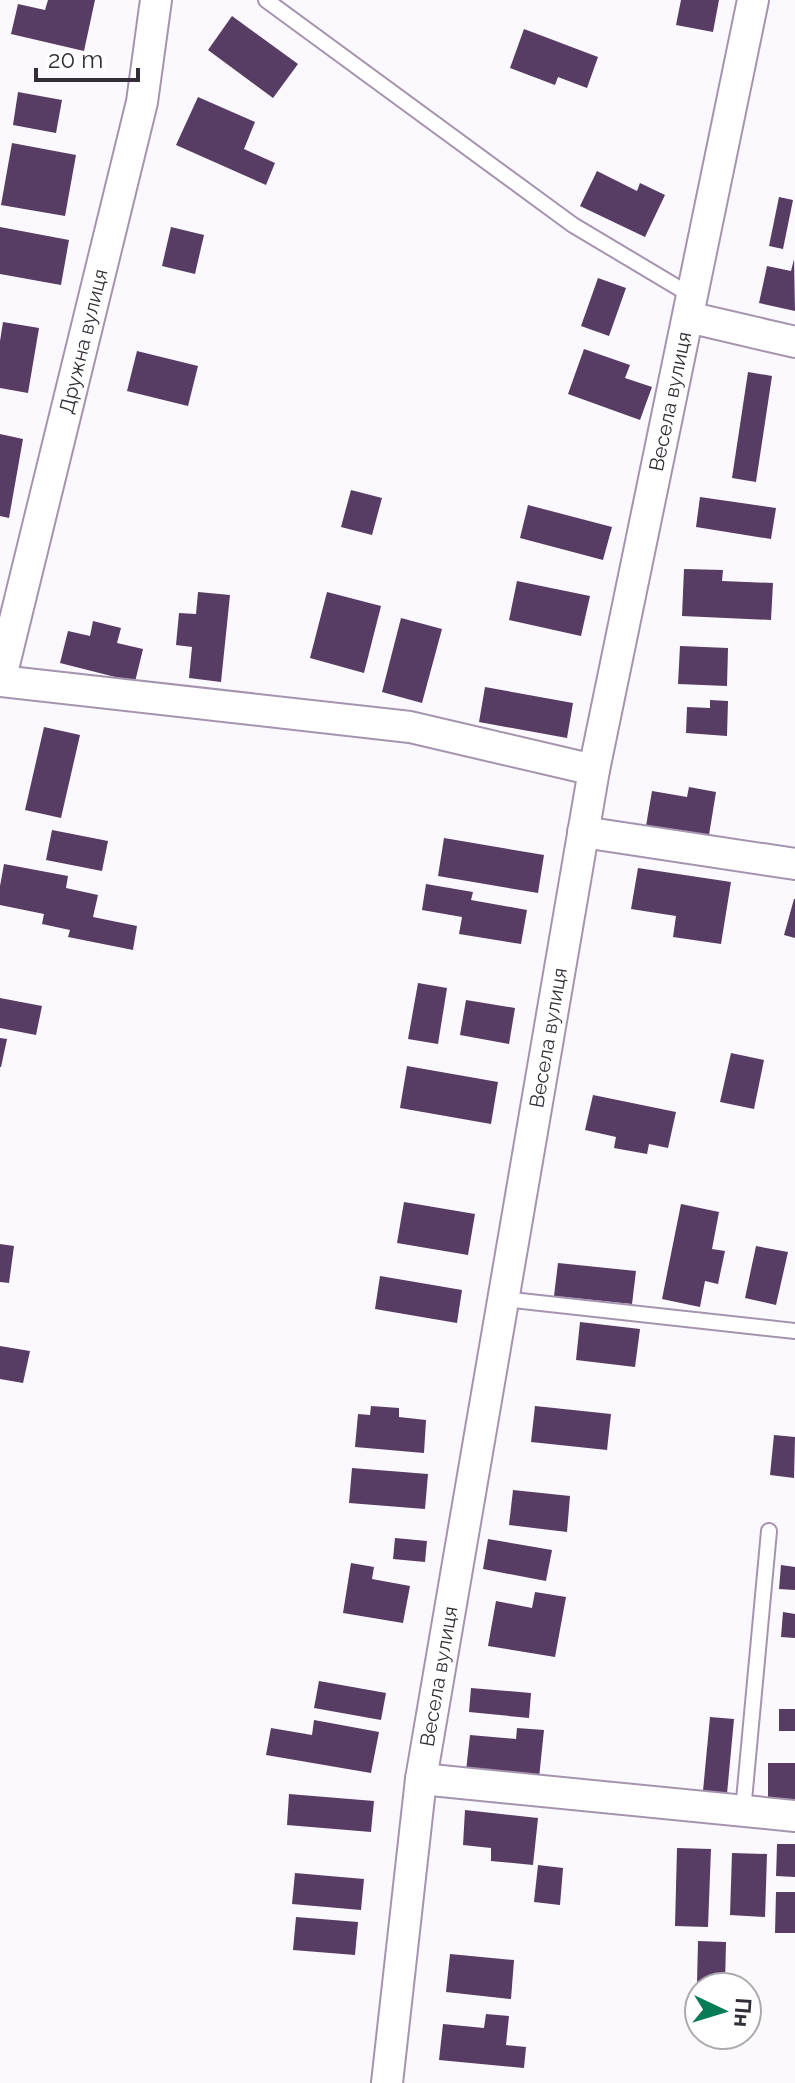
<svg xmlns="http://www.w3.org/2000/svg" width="795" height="2083" font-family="Raleway,sans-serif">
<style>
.building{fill:#573c63}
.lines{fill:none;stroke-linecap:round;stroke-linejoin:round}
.lane-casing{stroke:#a594ae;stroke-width:18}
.street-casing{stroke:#a594ae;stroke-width:34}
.lane{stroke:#fff;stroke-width:14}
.street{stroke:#fff;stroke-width:30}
.labels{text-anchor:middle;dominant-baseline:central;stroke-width:8;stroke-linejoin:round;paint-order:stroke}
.street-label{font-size:20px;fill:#342d38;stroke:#fff}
</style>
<rect width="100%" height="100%" fill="#fcf9fe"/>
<g class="building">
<path d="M48,0h47l-11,51 -73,-17 7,-30 27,6z"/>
<path d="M681,0h38l-6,32 -37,-7z"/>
<path d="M232,16l66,48 -25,34 -65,-48z"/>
<path d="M524,29l74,28 -11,31 -29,-11 -3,8 -45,-17z"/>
<path d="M18,92l44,8 -6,33 -43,-8z"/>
<path d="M198,97l57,25 -11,27 31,14 -9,22 -90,-40z"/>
<path d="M12,143l64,12 -11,61 -64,-11z"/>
<path d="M597,171l40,20 3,-8 25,12 -20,42 -65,-31z"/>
<path d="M779,197l14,3 -10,49 -14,-3z"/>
<path d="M0,227l69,13 -8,45 -61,-11z"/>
<path d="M171,227l33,8 -9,39 -33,-8z"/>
<path d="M794,259l1,52 -36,-8 8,-37 24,5z"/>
<path d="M598,278l28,10 -17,48 -28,-10z"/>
<path d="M3,322l36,6 -11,65 -28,-5v-47z"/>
<path d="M584,349l46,16 -5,13 27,9 -12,33 -72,-26z"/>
<path d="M137,351l61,15 -10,40 -61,-15z"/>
<path d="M748,372l24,4 -16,106 -24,-4z"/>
<path d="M0,434l23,5 -14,79 -9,-2z"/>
<path d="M351,490l31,8 -10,37 -31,-8z"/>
<path d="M700,497l76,11 -5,31 -75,-12z"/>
<path d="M528,505l84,22 -9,33 -83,-22z"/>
<path d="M684,569l39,1 -1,11 51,2 -2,37 -89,-4z"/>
<path d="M517,581l73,15 -9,40 -72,-16z"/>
<path d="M198,592l32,3 -9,87 -32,-4 3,-31 -16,-2 3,-32 17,1z"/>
<path d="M327,592l54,14 -17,67 -54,-15z"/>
<path d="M401,618l41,11 -20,74 -40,-11z"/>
<path d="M93,621l28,7 -4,15 26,6 -8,33 -75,-19 8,-32 22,5z"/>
<path d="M680,646l48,2 -1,38 -49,-2z"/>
<path d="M485,687l88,16 -6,35 -88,-16z"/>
<path d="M710,700l18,1 -1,35 -41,-3 1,-26 23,1z"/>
<path d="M44,727l36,8 -19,83 -36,-8z"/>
<path d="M689,787l27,5 -7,43 -63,-9 6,-35 35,6z"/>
<path d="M52,830l56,11 -6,30 -56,-11z"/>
<path d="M444,838l100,17 -6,38 -100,-17z"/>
<path d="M4,864l64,12 -2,12 32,7 -5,22 44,9 -4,24 -65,-13 2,-7 -28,-6 2,-10 -44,-9v-19z"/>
<path d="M638,868l93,14 -10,62 -48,-7 3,-21 -45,-7z"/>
<path d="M426,884l47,8 -2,8 56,10 -6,34 -62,-10 3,-17 -40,-7z"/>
<path d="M794,899h1v39l-11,-3z"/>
<path d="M418,983l29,5 -9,56 -30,-5z"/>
<path d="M0,998l42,8 -6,29 -36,-7z"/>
<path d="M466,1000l49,8 -6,36 -49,-9z"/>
<path d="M0,1038l7,1 -6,28h-1z"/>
<path d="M731,1053l33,7 -10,49 -34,-7z"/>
<path d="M407,1066l91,16 -7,42 -91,-16z"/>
<path d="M593,1095l83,17 -8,36 -19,-4 -2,10 -33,-6 2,-11 -31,-7z"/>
<path d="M404,1202l71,12 -7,41 -71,-12z"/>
<path d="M681,1204l38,8 -7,37 13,2 -7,33 -13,-3 -5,26 -38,-8z"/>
<path d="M0,1244l14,2 -5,37 -9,-1z"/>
<path d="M756,1246l32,6 -12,53 -31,-7z"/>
<path d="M558,1263l78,8 -4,33 -78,-8z"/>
<path d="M380,1276l82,14 -5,33 -82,-14z"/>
<path d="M580,1322l60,7 -5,38 -59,-7z"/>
<path d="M0,1346l30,5 -7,32 -23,-4z"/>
<path d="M371,1406l28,2v9l27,3 -2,33 -69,-6 3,-33 12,1z"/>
<path d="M535,1406l76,8 -4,36 -76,-8z"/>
<path d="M774,1435l21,2 -1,41 -24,-3z"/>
<path d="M352,1468l76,6 -3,35 -76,-6z"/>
<path d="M513,1490l57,6 -3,36 -58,-7z"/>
<path d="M395,1538l32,3 -2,21 -32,-3z"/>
<path d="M488,1539l64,11 -6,31 -63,-12z"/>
<path d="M351,1563l23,4 -2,12 38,7 -7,37 -60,-10z"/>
<path d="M781,1565l14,2v23l-16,-1z"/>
<path d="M535,1592l31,5 -11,60 -67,-11 8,-45 36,7z"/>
<path d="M783,1612l12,2v24l-14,-1z"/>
<path d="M319,1681l67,12 -5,27 -67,-12z"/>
<path d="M471,1688l60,5 -2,25 -60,-6z"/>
<rect x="779" y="1709" width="16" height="22"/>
<path d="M710,1717l24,2 -7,75 -24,-3z"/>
<path d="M314,1720l65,12 -8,41 -105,-18 5,-27 41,7z"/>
<path d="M517,1728l27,2 -5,48 -73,-7 4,-36 46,4z"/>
<rect x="768" y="1763" width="27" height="36"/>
<path d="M289,1794l85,7 -3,31 -84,-7z"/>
<path d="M465,1810l73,8 -5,47 -42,-4v-13l-28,-3z"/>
<path d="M777,1844h18v33l-19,-1z"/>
<path d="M677,1848l34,1 -3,78 -33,-1z"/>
<path d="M732,1853l35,1 -2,63 -35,-2z"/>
<path d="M538,1865l25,3 -3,37 -26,-3z"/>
<path d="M295,1873l69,6 -3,31 -69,-6z"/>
<path d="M776,1892h19v41h-20z"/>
<path d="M296,1917l62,5 -3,33 -62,-5z"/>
<path d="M698,1941l28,1 -1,43 -28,-1z"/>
<path d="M450,1954l64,6 -3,39 -65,-7z"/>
<path d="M486,2014l23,2 -3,29 20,2 -2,21 -85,-8 4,-36 41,4z"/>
</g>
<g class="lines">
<defs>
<g id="lane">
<path d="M266,0l307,225 119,71"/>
<path d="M503,1299l292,32"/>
<path d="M743,1811l26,-280"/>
</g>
<g id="street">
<path d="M688,317l107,25"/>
<path id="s1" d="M0,681l142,-579 14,-102"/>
<path d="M0,681l410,46 184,43"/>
<path d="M583,832l212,32"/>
<path d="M421,1779l374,37"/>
<path id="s2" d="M387,2083l34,-304 173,-1009 159,-770"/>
</g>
</defs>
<use href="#lane" class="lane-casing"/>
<use href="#street" class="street-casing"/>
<use href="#lane" class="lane"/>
<use href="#street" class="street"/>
</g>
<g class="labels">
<g class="street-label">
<text stroke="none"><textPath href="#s1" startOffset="350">Дружна вулиця</textPath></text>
<text stroke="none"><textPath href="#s2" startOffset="1706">Весела вулиця</textPath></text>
<text stroke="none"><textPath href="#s2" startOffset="1058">Весела вулиця</textPath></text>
<text stroke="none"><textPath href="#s2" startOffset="410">Весела вулиця</textPath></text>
</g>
</g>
<g transform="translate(723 2011) rotate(94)"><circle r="38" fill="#ffffff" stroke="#aeabaf" stroke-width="2"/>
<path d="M0-6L14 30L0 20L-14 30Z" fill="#067b57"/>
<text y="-12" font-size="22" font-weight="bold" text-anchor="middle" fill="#342d38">Пн</text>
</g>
<path d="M36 68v12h102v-12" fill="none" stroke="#342d38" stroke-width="4"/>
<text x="48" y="68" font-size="24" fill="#342d38" stroke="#ffffff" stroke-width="6" paint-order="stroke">20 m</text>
</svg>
